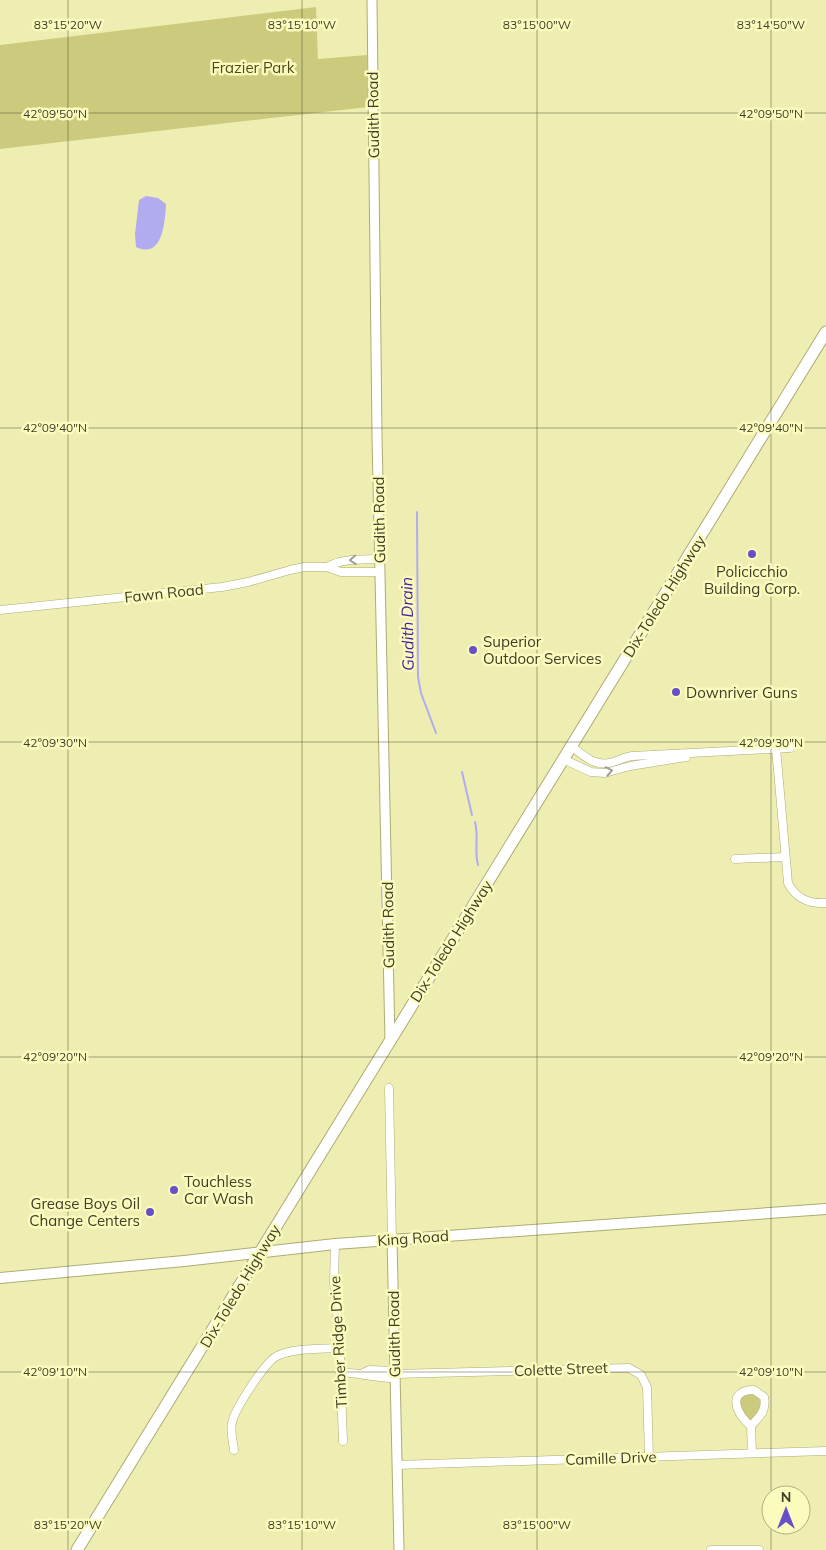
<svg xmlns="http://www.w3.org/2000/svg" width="826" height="1550" font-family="Mulish,sans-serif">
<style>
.green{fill:#cccb7d}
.water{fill:#b1acef}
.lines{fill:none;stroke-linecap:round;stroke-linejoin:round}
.stream{stroke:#b1acef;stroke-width:2}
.minor-casing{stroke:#adac73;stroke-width:9}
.tertiary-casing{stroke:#adac73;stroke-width:11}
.secondary-casing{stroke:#adac73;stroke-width:12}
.primary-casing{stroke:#adac73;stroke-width:13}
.minor{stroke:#fff;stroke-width:8}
.tertiary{stroke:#fff;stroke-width:9}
.secondary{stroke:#fff;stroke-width:10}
.primary{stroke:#fff;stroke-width:11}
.oneway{stroke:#9f9e92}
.ticks{fill:none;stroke:#3f3e26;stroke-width:1;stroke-opacity:0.45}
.poi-dot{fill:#674fc8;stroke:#fbfbbe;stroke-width:2}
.labels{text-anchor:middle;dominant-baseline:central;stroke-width:5;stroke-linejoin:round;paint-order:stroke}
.park-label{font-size:15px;fill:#4e4c14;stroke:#fbfbbe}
.street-label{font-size:15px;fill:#3f3e26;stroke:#fbfbbe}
.poi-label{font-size:15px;fill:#3f3e26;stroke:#fbfbbe;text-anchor:start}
.water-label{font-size:16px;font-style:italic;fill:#451f9f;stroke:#fbfbbe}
.ticks-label{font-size:12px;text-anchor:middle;fill:#3f3e26;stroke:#fbfbbe;stroke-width:5;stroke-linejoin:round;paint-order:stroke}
</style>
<rect width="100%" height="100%" fill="#eeeeb2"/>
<g class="green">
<path d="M316,7l2,52 49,-4 1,52 -368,42v-104z"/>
<path d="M753,1393c14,11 9,18 -3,27l-10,-11v-9l6,-6z"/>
</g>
<path class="water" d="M146,196l12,2 8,6c-1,17 -3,56 -30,43l-1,-13 4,-34z"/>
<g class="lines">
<g class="stream">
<path d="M417,512l1,165 3,16 15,40"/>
<path d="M462,772l10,43"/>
<path d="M475,822c4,14 -1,29 3,43"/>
</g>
<defs>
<g id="minor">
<path d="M327,567c15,-9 36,-7 53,-8"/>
<path d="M0,610l222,-23 26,-5 42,-12 14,-3h23l14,5h39"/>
<path d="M571,746c13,10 25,22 42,16 7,-2 12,-5 19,-6l158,-8"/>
<path d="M776,748l12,135c8,16 21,21 38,20"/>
<path d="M563,759l28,13 14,1 25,-7 56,-9"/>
<path d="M735,859l50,-2"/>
<path d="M389,1088l3,151"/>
<path d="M335,1244l-1,38 5,52 4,107"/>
<path d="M340,1372c19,1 36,6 55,6"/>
<path d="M363,1373l6,-3 26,1"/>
<path d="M395,1374l234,-6 12,7 6,12 2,70"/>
<path d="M751,1426c8,-9 16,-15 13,-29l-10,-7c-28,0 -18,25 -3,36l1,27"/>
<path d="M234,1450c-1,-9 -4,-18 -2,-27 2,-13 33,-61 45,-67 16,-8 43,-7 61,-8"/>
<path d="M397,1465l429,-14"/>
<path d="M711,1550h48"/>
</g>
<g id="tertiary">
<path d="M372,0l5,435 13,606"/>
<path d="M392,1239l7,311"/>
</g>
<path id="secondary" d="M0,1278l184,-17 151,-17 491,-35"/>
<path id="primary" d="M77,1550l749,-1218"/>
</defs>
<use href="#minor" class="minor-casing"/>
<use href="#tertiary" class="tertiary-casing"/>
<use href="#secondary" class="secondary-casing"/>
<use href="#primary" class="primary-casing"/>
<use href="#minor" class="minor"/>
<use href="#tertiary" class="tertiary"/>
<use href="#secondary" class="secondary"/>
<use href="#primary" class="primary"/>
</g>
<defs><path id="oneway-chevron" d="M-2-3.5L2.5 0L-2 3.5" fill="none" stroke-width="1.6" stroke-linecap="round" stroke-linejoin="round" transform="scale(1.25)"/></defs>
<g class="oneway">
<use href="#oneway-chevron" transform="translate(353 560) rotate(176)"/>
<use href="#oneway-chevron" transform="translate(609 771) rotate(-11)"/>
</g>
<path class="ticks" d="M68,0v1550M302,0v1550M537,0v1550M771,0v1550M0,113h826M0,428h826M0,742h826M0,1057h826M0,1372h826"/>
<g class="poi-dot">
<circle cx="752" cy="554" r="5"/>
<circle cx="473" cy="650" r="5"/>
<circle cx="676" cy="692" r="5"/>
<circle cx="174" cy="1190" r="5"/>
<circle cx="150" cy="1212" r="5"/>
</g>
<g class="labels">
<g class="park-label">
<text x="253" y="67">Frazier Park</text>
</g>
<g class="street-label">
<text transform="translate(373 115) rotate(-91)">Gudith Road</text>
<text transform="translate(379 520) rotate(-91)">Gudith Road</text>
<text transform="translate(164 593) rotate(-6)">Fawn Road</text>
<text transform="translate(664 596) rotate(-58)">Dix-Toledo Highway</text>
<text transform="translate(388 925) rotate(-91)">Gudith Road</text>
<text transform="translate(451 941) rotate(-58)">Dix-Toledo Highway</text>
<text transform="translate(413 1238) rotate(-4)">King Road</text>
<text transform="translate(240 1286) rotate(-59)">Dix-Toledo Highway</text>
<text transform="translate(394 1334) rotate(-91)">Gudith Road</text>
<text transform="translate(338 1342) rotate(-93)">Timber Ridge Drive</text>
<text transform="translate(561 1369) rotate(-2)">Colette Street</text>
<text transform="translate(611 1458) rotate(-2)">Camille Drive</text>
</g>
<g class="poi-label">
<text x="752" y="571" text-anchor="middle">Policicchio<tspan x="752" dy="17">Building Corp.</tspan></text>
<text x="483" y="641">Superior<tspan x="483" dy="17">Outdoor Services</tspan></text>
<text x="686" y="692">Downriver Guns</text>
<text x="184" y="1181">Touchless<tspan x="184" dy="17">Car Wash</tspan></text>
<text x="140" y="1203" text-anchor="end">Grease Boys Oil<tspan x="140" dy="17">Change Centers</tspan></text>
</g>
<g class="water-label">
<text transform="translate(407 624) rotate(-91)">Gudith Drain</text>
</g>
</g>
<g class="ticks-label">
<text x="68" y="29">83°15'20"W</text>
<text x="302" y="29">83°15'10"W</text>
<text x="537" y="29">83°15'00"W</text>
<text x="771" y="29">83°14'50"W</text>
<text x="55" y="118">42°09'50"N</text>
<text x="771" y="118">42°09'50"N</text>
<text x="55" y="432">42°09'40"N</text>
<text x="771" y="432">42°09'40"N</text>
<text x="55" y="747">42°09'30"N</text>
<text x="771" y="747">42°09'30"N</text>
<text x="55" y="1061">42°09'20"N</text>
<text x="771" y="1061">42°09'20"N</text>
<text x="55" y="1376">42°09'10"N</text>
<text x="771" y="1376">42°09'10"N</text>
<text x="68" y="1529">83°15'20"W</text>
<text x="302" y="1529">83°15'10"W</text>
<text x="537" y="1529">83°15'00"W</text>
</g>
<g transform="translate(786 1510)"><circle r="24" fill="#fbfbbe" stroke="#b0af81"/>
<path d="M0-4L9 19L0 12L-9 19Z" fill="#674fc8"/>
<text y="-8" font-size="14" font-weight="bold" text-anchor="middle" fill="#3f3e26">N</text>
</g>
</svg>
